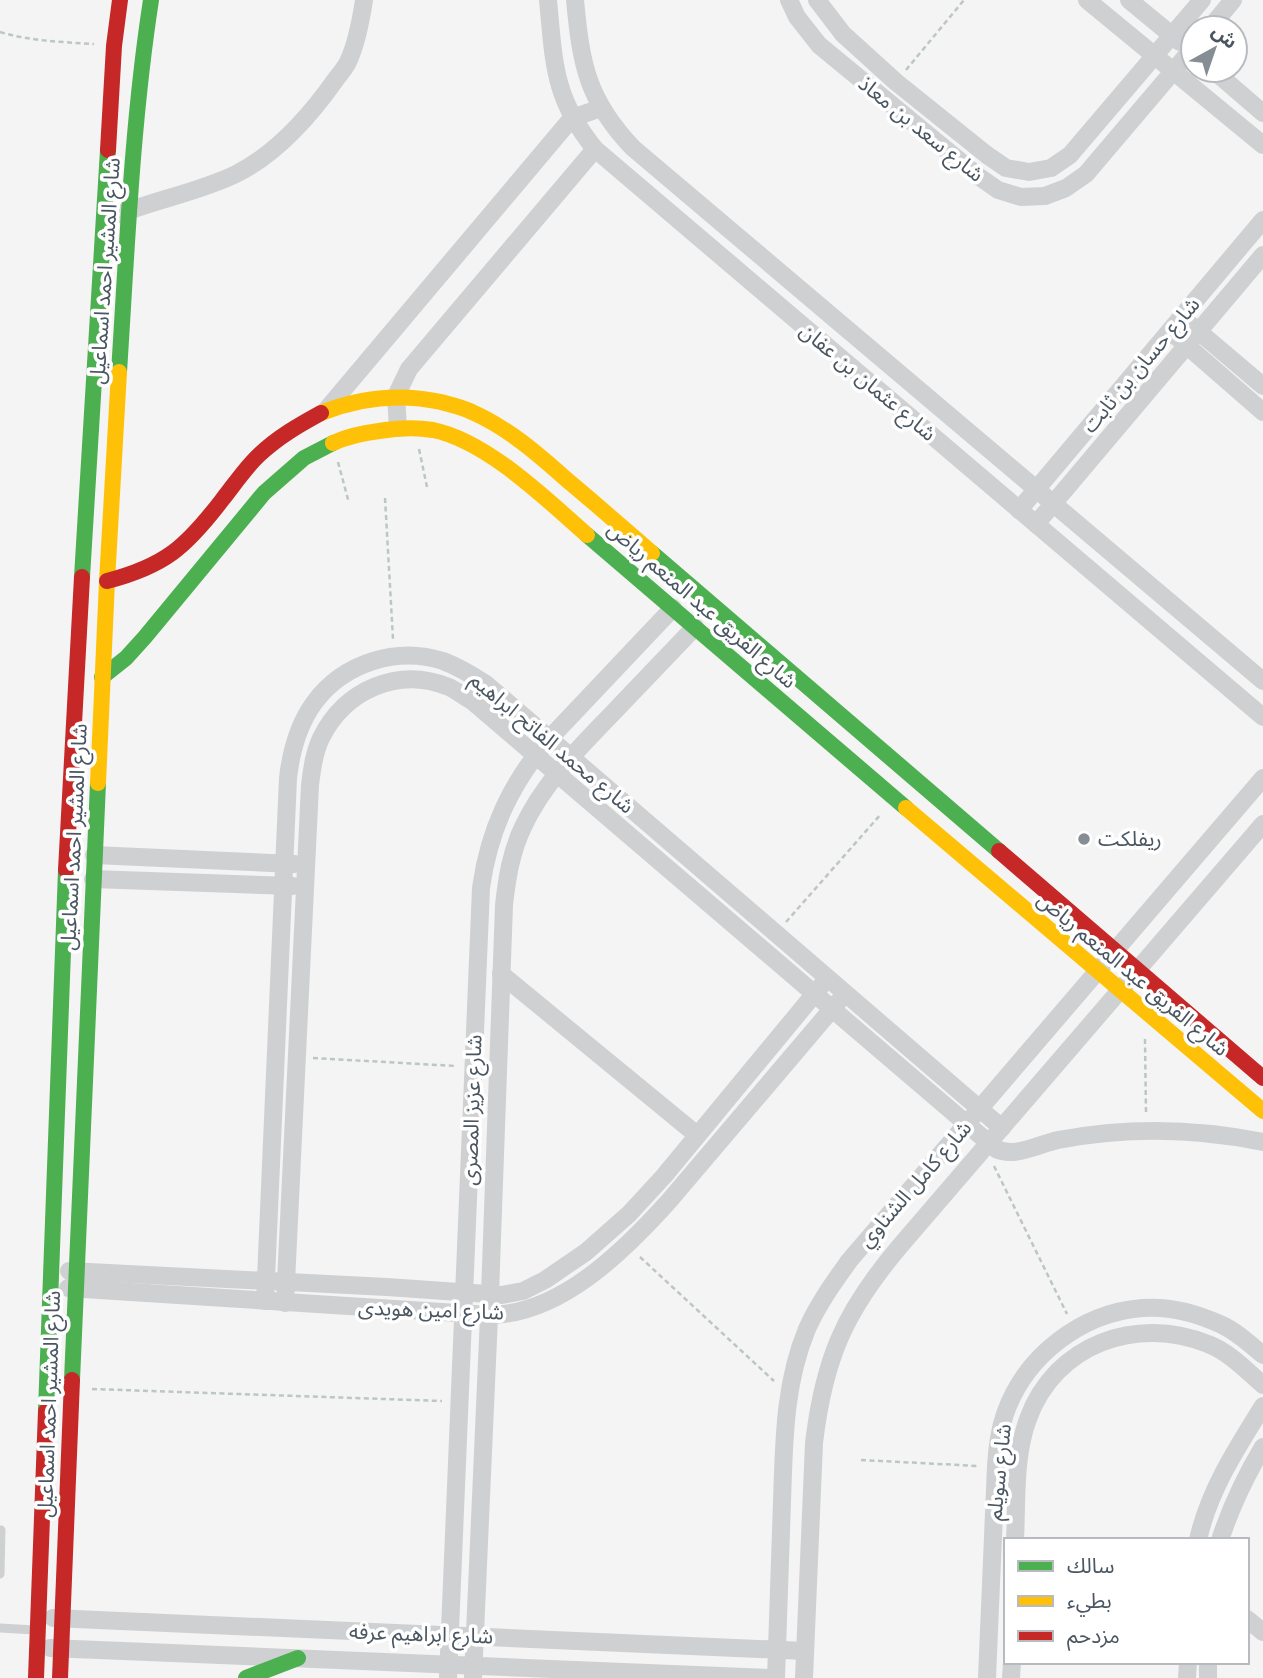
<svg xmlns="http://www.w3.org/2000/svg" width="1263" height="1678" font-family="Roboto,'Noto Sans Arabic',sans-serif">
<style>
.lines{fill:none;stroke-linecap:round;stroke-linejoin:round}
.path{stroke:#bcc7c4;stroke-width:2.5;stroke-dasharray:5 3.5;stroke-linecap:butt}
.lane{stroke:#ced0d2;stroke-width:9}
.street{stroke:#ced0d2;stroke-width:18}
.fast{stroke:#4caf50;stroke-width:16}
.slow{stroke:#ffc107;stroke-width:16}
.jam{stroke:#c62828;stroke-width:16}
.poi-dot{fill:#868d94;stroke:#fff;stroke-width:2.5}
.labels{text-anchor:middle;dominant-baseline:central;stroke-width:7;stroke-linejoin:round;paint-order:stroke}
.street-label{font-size:21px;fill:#4a5661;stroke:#fff}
.poi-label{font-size:21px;fill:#4a5661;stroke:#fff;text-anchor:start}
</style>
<rect width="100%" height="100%" fill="#f4f4f4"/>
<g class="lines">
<g class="path">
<path d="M0,32c30,9 62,10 94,12"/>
<path d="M906,70l58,-70"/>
<path d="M419,449l8,38"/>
<path d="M338,462l11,41"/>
<path d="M385,498l8,141"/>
<path d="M786,922l95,-108"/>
<path d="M1145,1039l1,74"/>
<path d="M313,1058l143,8"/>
<path d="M994,1166l73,148"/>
<path d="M640,1257l134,124"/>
<path d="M92,1389l350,12"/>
<path d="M861,1460l117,6"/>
</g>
<g class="lane">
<path d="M0,1574l1,-44"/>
<path d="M0,1628l35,2"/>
</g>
<g class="street">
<path d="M548,0c6,62 5,98 47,149l668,568"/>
<path d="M575,0c6,64 12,100 58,148l630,533"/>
<path d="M789,0l8,17 22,28 159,131 20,14 23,7 24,-1 21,-8 20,-14 107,-126"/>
<path d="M817,0l26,34 53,48 91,73 19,13 23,4 22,-4 19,-13 132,-155"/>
<path d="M1087,0l176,145"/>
<path d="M1129,0l51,42"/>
<path d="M1210,28l23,-28"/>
<path d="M1213,70l50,43"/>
<path d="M120,214c38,-15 79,-22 116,-40 40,-20 74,-58 100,-95 4,-5 9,-11 12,-17 9,-19 13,-42 16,-62"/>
<path d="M1191,325l72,61"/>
<path d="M1178,338l85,74"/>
<path d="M327,409l245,-291 29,-10"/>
<path d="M398,428l-2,-32 13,-27 186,-220"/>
<path d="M1019,510l244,-290"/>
<path d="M1036,524l227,-269"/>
<path d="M94,855l201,9"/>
<path d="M93,879l200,7"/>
<path d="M501,974l196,161"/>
<path d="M69,1271l318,16 115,8 21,-4 22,-11 41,-28 43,-38 35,-38 157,-190"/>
<path d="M68,1288l421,27c71,0 135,-64 180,-114l169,-199"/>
<path d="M265,1301l23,-523c3,-26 10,-53 26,-75 29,-40 83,-57 129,-42 16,6 29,14 43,23l516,444"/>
<path d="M285,1303l25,-518c2,-16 4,-32 11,-47 24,-48 77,-72 128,-51 8,4 16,10 23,14l524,448c19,9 43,-5 62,-9 69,-13 137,-12 205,2"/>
<path d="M1015,1540c2,-41 -1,-83 13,-121 27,-75 109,-104 180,-75 21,8 38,26 55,41"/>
<path d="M1198,1540c11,-50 39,-92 65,-134"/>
<path d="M1220,1540c11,-33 25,-63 43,-93"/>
<path d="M53,1618l752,33"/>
<path d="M1247,1619l16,13"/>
<path d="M50,1648l718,30"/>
<path d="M448,1678l33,-790c8,-58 30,-105 68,-149l124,-131"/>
<path d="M473,1678l17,-384 14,-389c3,-27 7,-53 19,-78 20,-43 54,-77 86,-110 29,-30 57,-60 86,-90"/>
<path d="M776,1678c2,-59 4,-117 6,-176 2,-59 2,-118 25,-173 11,-25 27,-47 42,-68l414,-483"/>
<path d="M804,1678l10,-235c10,-85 31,-132 86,-197l363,-422"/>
<path d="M987,1678l9,-212c1,-18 3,-35 9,-52 20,-58 76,-101 137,-106 26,-2 54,5 78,16 16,7 30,20 43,31"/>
<path d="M1011,1678l1,-16"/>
<path d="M1187,1678l1,-16"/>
<path d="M1208,1678v-16"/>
</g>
<g class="fast">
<path d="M119,372c8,-124 13,-249 32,-372"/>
<path d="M587,535l319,273"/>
<path d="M652,553l347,298"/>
<path d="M82,577l26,-427"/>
<path d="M102,677l24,-19 19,-21 119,-144 40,-35 29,-15"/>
<path d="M72,1380l26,-597"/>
<path d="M46,1411l20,-541"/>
<path d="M246,1678l52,-20"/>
</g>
<g class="slow">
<path d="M321,413c40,-16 78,-20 120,-11 11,3 21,5 31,10 36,16 66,42 95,68 29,24 57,49 85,73"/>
<path d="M333,443c15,-7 30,-10 46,-12 18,-3 36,-4 54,-1 54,11 113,69 154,105"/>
<path d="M98,783l9,-202 12,-209"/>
<path d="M906,808l357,303"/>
</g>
<g class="jam">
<path d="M108,150l6,-104 6,-46"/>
<path d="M107,581c58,-15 79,-34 115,-81 12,-15 23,-32 37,-45 19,-18 40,-30 62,-42"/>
<path d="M999,851l264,227"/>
<path d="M66,870l16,-293"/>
<path d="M36,1678l10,-267"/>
<path d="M60,1678l12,-298"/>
</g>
</g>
<circle class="poi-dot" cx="1084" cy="839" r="7"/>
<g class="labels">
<g class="street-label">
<text transform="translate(921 129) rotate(39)">شارع سعد بن معاذ</text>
<text transform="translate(105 271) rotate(-86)">شارع المشير احمد اسماعيل</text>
<text transform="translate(1141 365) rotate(-50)">شارع حسان بن ثابت</text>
<text transform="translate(868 382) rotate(40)">شارع عثمان بن عفان</text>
<text transform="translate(702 605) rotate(41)">شارع الفريق عبد المنعم رياض</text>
<text transform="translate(552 743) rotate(40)">شارع محمد الفاتح ابراهيم</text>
<text transform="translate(74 837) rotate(-87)">شارع المشير احمد اسماعيل</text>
<text transform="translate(1133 974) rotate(40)">شارع الفريق عبد المنعم رياض</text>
<text transform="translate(472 1110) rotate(-88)">شارع عزيز المصرى</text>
<text transform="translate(915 1184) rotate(-49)">شارع كامل الشناوي</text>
<text transform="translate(431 1310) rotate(2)">شارع امين هويدى</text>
<text transform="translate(49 1404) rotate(-88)">شارع المشير احمد اسماعيل</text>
<text transform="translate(999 1472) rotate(-84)">شارع سويلم</text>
<text transform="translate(421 1634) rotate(2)">شارع ابراهيم عرفه</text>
</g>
<g class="poi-label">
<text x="1098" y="839">ريفلكت</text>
</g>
</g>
<rect x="1004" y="1538" width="245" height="126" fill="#ffffff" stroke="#b7bbc0" stroke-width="2"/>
<rect x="1018" y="1561" width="35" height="10" fill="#4caf50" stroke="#b7bbc0" stroke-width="2"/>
<text x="1067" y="1573" font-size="21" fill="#4a5661">سالك</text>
<rect x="1018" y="1596" width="35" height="10" fill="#ffc107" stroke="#b7bbc0" stroke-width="2"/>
<text x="1067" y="1608" font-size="21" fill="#4a5661">بطيء</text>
<rect x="1018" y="1631" width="35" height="10" fill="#c62828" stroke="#b7bbc0" stroke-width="2"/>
<text x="1067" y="1643" font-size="21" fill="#4a5661">مزدحم</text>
<g transform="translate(1214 49) rotate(40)"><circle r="33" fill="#ffffff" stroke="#b7bbc0" stroke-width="2"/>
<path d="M0-5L12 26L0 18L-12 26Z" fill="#868d94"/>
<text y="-10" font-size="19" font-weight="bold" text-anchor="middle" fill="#4a5661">ش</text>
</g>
</svg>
